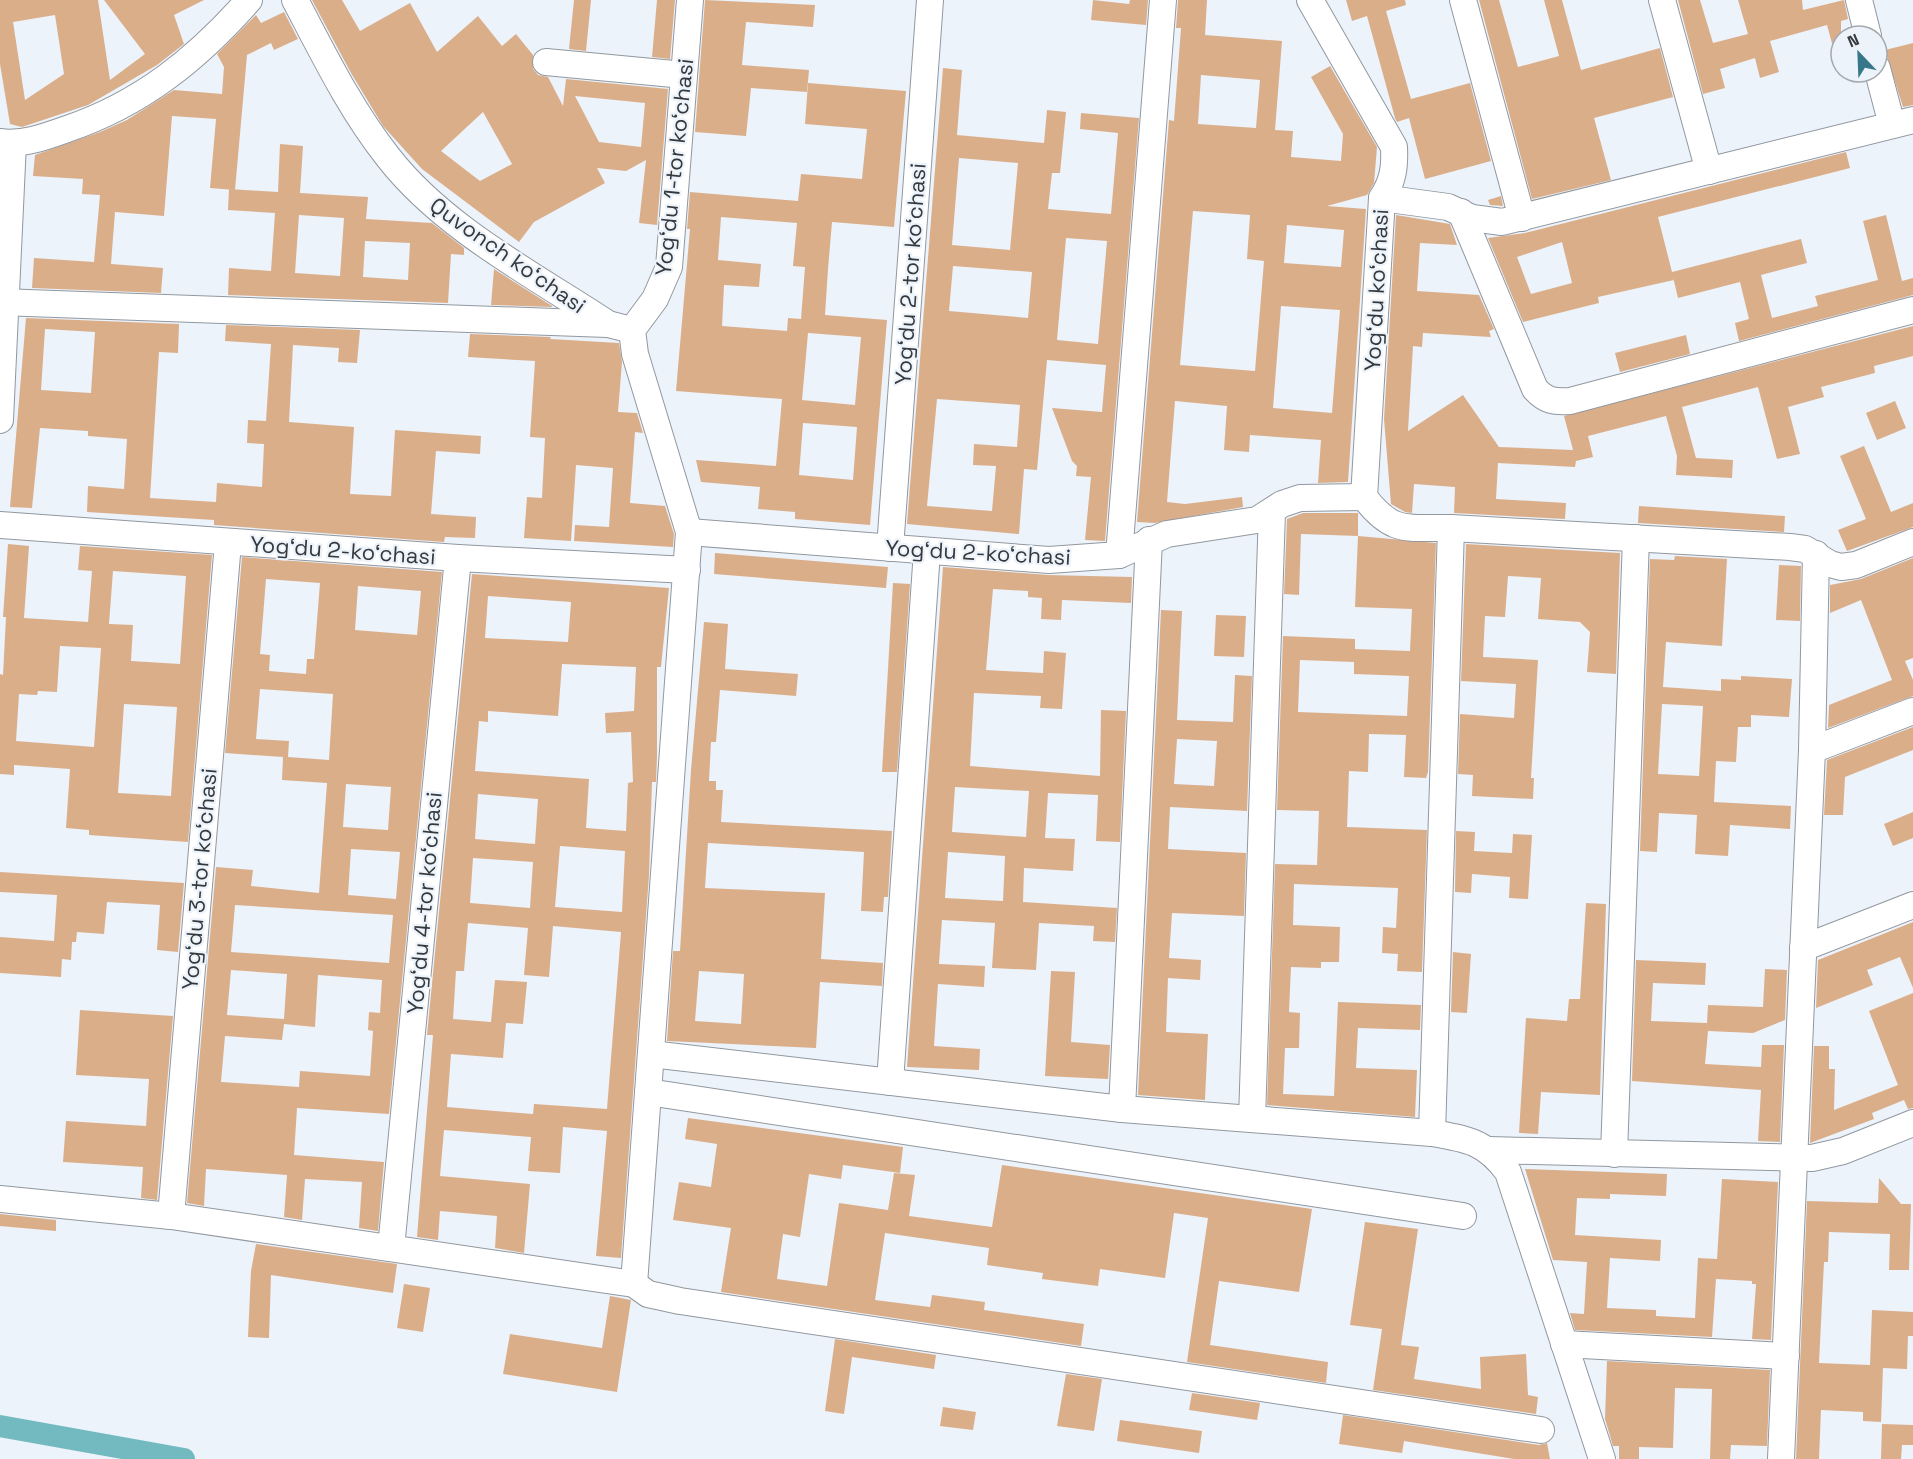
<svg xmlns="http://www.w3.org/2000/svg" width="1913" height="1459" font-family="'Space Grotesk',sans-serif">
<style>
.lines{fill:none;stroke-linecap:round;stroke-linejoin:round}
.canal{stroke:#72bac0;stroke-width:22}
.building{fill:#dbae8a;fill-rule:evenodd}
.minor-casing{stroke:#92989f;stroke-width:28}
.minor{stroke:#fff;stroke-width:26}
.labels{text-anchor:middle;dominant-baseline:central;stroke-width:4.5;stroke-linejoin:round;paint-order:stroke}
.street-label{font-size:22px;fill:#36393c;stroke:#ecf3fb}
</style>
<rect width="100%" height="100%" fill="#ecf3fb"/>
<g class="lines">
<path class="canal" d="M0,1426l184,33"/>
</g>
<g class="building">
<path d="M0,0h98l12,80 35,-26 -41,-54h100l-30,15 10,29 -27,21 -69,40 -66,22 -12,-3 -10,-60zM55,15l9,59 -39,26 -12,-78z"/>
<path d="M312,0h30l18,31 50,-28 27,49 41,-36 24,30 14,-12 17,21v14l5,6 10,2 15,29 3,-27 102,10 -11,136 -18,-2 7,-63 -20,11 -29,-3 8,15 -71,39 -15,20 -97,-73 -39,-43 -32,-53zM575,96l70,7 -4,44 -42,-5zM483,112l29,52 -32,17 -39,-30z"/>
<path d="M574,0h17l-5,51 -17,-2z"/>
<path d="M657,0h18l-5,59 -18,-2z"/>
<path d="M705,0l110,5 -2,22 -67,-5 -4,43 67,5 -2,22 -56,-4 -5,48 -51,-4z"/>
<path d="M1093,0l36,4 1,-4h18l-2,25 -55,-5z"/>
<path d="M1178,0h29l-2,35 77,6 -7,89 18,1 -2,26 50,4 2,-27 -32,-57 19,-11 47,81 -3,36 -7,12 -40,11 39,3 -18,273 -30,1 3,-43 -71,-5 -1,17 -25,-2 3,-44 -52,-5 -8,101 18,2 57,-7 1,10 -88,16 -18,-1 32,-402 5,1 7,-93h-5zM1201,75l59,5 -4,48 -58,-4zM1193,211l57,4 -3,44 17,2 -9,110 -75,-6zM1287,225l57,5 -3,37 -57,-4zM1281,306l59,4 -8,103 -59,-5z"/>
<path d="M1346,0h59l1,5 -20,6 25,88 59,-16 21,78 -66,18 -16,-61 -12,4 -2,-4 -28,-102 -15,5z"/>
<path d="M1479,0h20l19,67 41,-11 -15,-56h18l19,70 79,-22 13,49 -79,21 17,62 -79,19z"/>
<path d="M1678,0h22l13,43 35,-9 -10,-34h64l1,10 41,-10 4,19 -7,2v36l-5,1 -9,-33 -57,16 9,31 -19,6 -5,-20 -35,11 5,19 -22,6z"/>
<path d="M284,12l14,27 -24,11 -3,-7 -24,12 -12,135 -25,-2 6,-69 -44,-3 -8,100 -49,-4 -4,52 52,4 -2,25 -129,-5 2,-30 60,4 6,-67 -18,-1 1,-15 -50,-3 2,-21 65,-23 27,-12 47,-30 48,4 2,-27 -7,-13 39,-39 5,8z"/>
<path d="M1913,43v62l-10,2 -18,-57z"/>
<path d="M943,68l19,2 -5,65 87,8 3,-33 19,2 -6,61h-8l-4,36 63,5 7,-81 -38,-4 1,-16 58,5 -34,423 -20,-1 6,-63 -15,-1 1,-10 -5,-5 -20,-53 50,4 4,-47 -59,-5 -10,110 -13,-1 -5,65 -112,-10zM959,158l59,5 -8,87 -58,-5zM1066,238l41,3 -9,103 -41,-4zM953,266l79,6 -4,46 -79,-7zM937,399l83,6 -3,42 -43,-3 -1,21 23,1 -4,45 -65,-5z"/>
<path d="M808,83l98,8 -12,136 -62,-5 -4,47 -3,46 62,5 -17,205 -75,-6v-7l-37,-3 2,-22 -59,-5 -5,-22 80,6 6,-67 -106,-8 14,-162h-3l3,-37 108,9 3,-27 61,5 5,-50 -62,-5zM721,217l76,6 -4,43 12,1 -4,52 -13,-1 -1,13 -65,-5 2,-41 35,2 2,-23 -43,-4zM808,333l53,4 -6,68 -53,-5zM803,423l54,4 -4,53 -54,-5z"/>
<path d="M280,144l23,2 -3,47 68,4 -2,22 66,4 32,25v7l-13,-1 -3,49 -220,-8 1,-27 42,3 4,-58 -47,-3 1,-21 49,3zM299,215l45,3 -4,58 -45,-3zM365,241l45,2 -2,37 -45,-3z"/>
<path d="M1846,152l4,16 -192,49 14,55 129,-33 6,24 -46,12 11,43 46,-12 -3,-10 63,-16 -15,-59 23,-6 16,66 11,-3v17l-174,46 -4,-18 14,-4 -9,-37 -62,16 -5,-21 1,3 -76,17 1,6 -76,19 -35,-84 37,-5zM1562,242l10,41 -41,11 -14,-37z"/>
<path d="M1501,196l2,10 -13,-1 -2,-5z"/>
<path d="M1396,215l54,9 7,21 -37,-2 -3,48 62,4 15,34 -5,2 2,6 -68,-4 -1,14 -9,-1 -5,85 55,-36 36,52 74,3 -9,-34 349,-90v30l-39,10 1,7 -54,14 3,10 -36,10 12,47 -23,5 -19,-72 -76,20 14,51 37,2 -1,18 -56,-3 1,-19 -11,-40 -78,20 5,21 -17,4 -1,6 -77,-4 -2,36 70,4 -1,16 -111,-6 1,-26 -41,-3 -2,29 -7,-1 -14,-8 -7,-85z"/>
<path d="M494,269l58,37v1l-61,-2z"/>
<path d="M26,318l153,6 -1,29 -19,-1 -9,146 66,4 1,-19 45,4 2,-43 -17,-1 1,-23 18,1 5,-77 -46,-3 1,-16 134,5 -3,33 -19,-1 1,-14 -46,-3 -4,77 65,5 -4,67 41,2 4,-66 86,6 -1,18 -44,-3 -5,63 45,3 -1,21 -30,-1 -1,5 -230,-17v-5l-127,-8 1,-26 36,3 3,-50 -39,-3v-5l-48,-3 -8,80 -22,-1zM45,329l50,3 -4,61 -50,-3z"/>
<path d="M470,334l81,3 -1,2 69,4 3,19 -4,50 19,1 6,20 -8,-1 -5,71 35,3 9,28 -1,13 -99,-6 1,-16 34,2 4,-59 -37,-3 -5,76 -47,-3 3,-41 15,1 3,-60 -15,-1 5,-76 -67,-4z"/>
<path d="M1686,335l4,19 -70,18 -5,-19z"/>
<path d="M1895,401l11,27 -29,12 -11,-27z"/>
<path d="M1864,446l27,66 22,-9v24l-66,24 -9,-21 28,-11 -26,-63z"/>
<path d="M1639,506l146,10 -1,16 -146,-9z"/>
<path d="M1303,513h55v23l-57,-2 -2,61 -15,-1 3,-75z"/>
<path d="M1358,536l78,7 -8,229 -2,6 -22,-1 2,-42 -37,-1 -1,38 -19,-1 -2,56 80,3 -5,142 -25,-1 1,-17 -16,-1 1,-26 13,1 2,-40 -104,-4 -1,41 47,2 -1,35h-18v6l-30,-1 -2,45 11,1 -1,35h-14l-2,46 51,2 4,-94 83,3 -1,25 -62,-2 -2,40 61,2 -2,47 -148,-12 8,-241 42,1 2,-54 -42,-1 6,-174 72,3v10l55,2 2,-42 -57,-2zM1300,660l54,2v12l55,2 -2,40 -109,-4z"/>
<path d="M8,544l21,2 -5,72 64,4 4,-51 -14,-1 2,-24 132,9 -24,287 -99,-7v-5l-23,-2 4,-59 -56,-4v10l-14,-1v-100l3,1 3,-58h-3zM113,571l73,5 -6,88 -49,-3 2,-36 -24,-1zM60,646l41,2 -7,99 -78,-6 3,-47 18,1 1,-4 19,1zM124,704l53,3 -6,89 -53,-3z"/>
<path d="M1466,544l154,9 -4,121 -29,-2 3,-40 -10,-10 -42,-3 3,-41 -33,-2 -3,41 -20,-1 -2,41 55,3 -7,118h3l-1,21 -61,-3 1,-21 -15,-1 2,-60 54,4 2,-34 -55,-3z"/>
<path d="M715,553l173,14 -2,21 -172,-14z"/>
<path d="M1675,556l52,3 -5,87 -56,-4 -3,45 58,4v-12l20,1v-4l51,3 -3,38 -38,-2v12h-13l-2,35 -20,-1 -2,41 77,4 -1,23 -60,-4 -2,31 -33,-2 2,-39 -38,-2 -2,39 -17,-1 10,-292 24,1zM1662,704l41,2 -4,70 -41,-2z"/>
<path d="M242,557l200,15 -53,542 -92,-6 -3,47 90,7 -6,69 -19,-3 3,-46 -57,-3 -3,41 -18,-3 3,-42 -81,-6 -2,37 -17,-3 29,-336 37,3 -2,16 68,7 8,-110 -45,-3 1,-23 -58,-4zM266,579l54,4 -6,76h-7l-1,15 -37,-3 1,-16 -10,-1zM358,586l63,5 -4,44 -62,-5zM260,689l73,5 -4,66 -41,-3 1,-16 -33,-2zM346,784l45,3 -3,43 -45,-3zM351,849l49,3 -4,47 -48,-4zM235,905l158,10 -4,48 -158,-11zM231,970l56,4 -3,45 -57,-4zM318,975l64,5 -2,33 -11,-1 -1,18 5,1 -3,45 -70,-5 -1,16 -78,-5 4,-46 57,4 2,-16 31,3z"/>
<path d="M1913,558v100l-8,3 8,19v16l-85,32 1,-23 63,-25 -31,-80 -31,13v-28l31,-6z"/>
<path d="M1779,565l22,1 -1,55 -24,-1z"/>
<path d="M943,567l105,8 84,2 -1,26 -69,-3 -1,20 -20,-1 1,-21 -14,-1v-6l-35,-2 -7,81 57,3 1,-22 22,2 -4,56 -22,-1 1,-12 -67,-3 -4,73 130,10 1,-66 25,1 -6,131 -24,-1 2,-46 -50,-2 -3,45 30,1 -2,32 -49,-3 -1,34 94,6 -2,34 -22,-1 1,-15 -55,-3 -3,47 -44,-2 3,-45 -53,-3 -3,44 46,2 -1,21 -46,-3 -4,62 46,3 -1,21 -72,-3zM955,787l74,4 -3,46 -74,-5zM948,852l57,4 -2,45 -58,-3z"/>
<path d="M472,574l197,14 -8,79h-4v91l-1,24h-4l-3,93 -28,383 -25,-2 11,-125 -44,-4 -3,46 -32,-2 3,-34 -87,-7 -4,46 90,8 -6,69 -29,-5 2,-32 -57,-5 -2,29 -21,-3 16,-202h-6zM488,596l83,6 -3,40 -83,-4zM562,664l74,3 -2,44 -29,2 1,20 25,-1 2,50 -5,1 -2,48 -40,-3 3,-49 -114,-8 4,-50 9,1v-11l70,5zM478,794l60,5 -3,45 -60,-5zM560,846l65,5 -3,61 -67,-5zM473,858l60,4 -3,46 -60,-5zM468,923l60,5 -4,47 25,2 4,-51 68,6 -14,177 -73,-5 -1,10 -86,-7 4,-53 52,4 3,-35 17,1 4,-42 -32,-2 -4,42 -38,-3 3,-48h8z"/>
<path d="M893,583l17,1 -13,188h-15z"/>
<path d="M1161,610l21,1 -5,109 56,2 2,-47 17,1 -5,135 -77,-4 -2,42 78,4 -2,63 -72,-3 -3,45 32,2 -1,20 -32,-2 -2,54 42,2 -3,66 -67,-5zM1177,739l40,2 -3,45 -40,-2z"/>
<path d="M1216,615l30,1 -2,41 -30,-1z"/>
<path d="M704,622l24,2 -3,45 73,5 -2,22 -76,-6 -4,52h-5l-2,39h7v9h7l-2,32 171,9 -4,66h-4l-1,15 -22,-1 3,-59 -156,-9 -3,45 120,5 -4,66 62,4 -1,23 -62,-4 -4,66 -149,-7 6,-90h7l11,-181zM699,971l45,3 -3,50 -46,-3z"/>
<path d="M1913,727v23l-68,27 -2,38h-19l3,-55z"/>
<path d="M1913,812v26l-20,8 -9,-22z"/>
<path d="M1456,831l19,1 -1,19 38,2 1,-19 19,1 -4,64 -19,-1 1,-21 -38,-3 -1,19 -16,-1z"/>
<path d="M0,872l184,11 -6,69 -21,-2 3,-45 -53,-3 -3,32 -27,-2 -1,10h-4l-1,18 -9,-1 -1,18 -61,-4v-36l54,4 3,-46 -57,-3z"/>
<path d="M1586,903l20,1 -6,191 -59,-3 -3,42 -19,-1 7,-115 41,3 2,-22h11z"/>
<path d="M1913,922v66l-13,-31 -33,13 6,15 -57,23 2,-48z"/>
<path d="M1453,952l18,2 -4,59 -16,-1z"/>
<path d="M1636,960l70,3 -1,22 -52,-2 -2,38 56,2 1,-18 55,2 2,-38 22,1 -2,50 -32,13 -45,-2 -3,33 56,3 1,-22h22l-4,97 -22,-1 3,-51 -129,-9z"/>
<path d="M1051,971l24,1 -4,70 39,3 -2,34 -63,-3z"/>
<path d="M1913,993v115l-5,1 -4,-9 -32,13 2,6 -64,24 4,-97h15v23h6l-1,41 64,-25 -29,-74z"/>
<path d="M80,1010l93,6 -16,184 -16,-2 2,-31 -80,-5 3,-41 80,5 3,-47 -73,-4z"/>
<path d="M688,1118l215,29 -3,26 -57,-8 -2,14 -32,-5 -9,63 -17,-3 -6,45 50,7 12,-83 49,7 6,-37 21,2 -6,41 83,11 10,-62 310,44 -13,83 -80,-11 -9,64 118,17 -2,21 -139,-21 21,-144 -34,-5 -9,65 -65,-9 -2,17 -56,-7 1,-6 -56,-8 2,-17 -104,-15 -10,67 55,7 2,-12 53,7 -1,8 100,14 -3,22 -360,-54 10,-64 -58,-8 6,-38 32,5 6,-43 -32,-5z"/>
<path d="M1525,1169l142,5 -1,22 -56,-2v5l-33,-1 -2,37 86,5 -1,21 -50,-3 -3,50 49,2v6l39,2 3,-60 19,1 5,-80 56,3 -7,158 -19,-1 4,-55h-4v-3l-36,-2 -4,58 -137,-7 -5,-17 14,1 3,-52 -34,-2z"/>
<path d="M1879,1178l22,26h10l-2,66h-20l1,-36 -61,-2 -1,30h-4l-5,101 51,2 2,-55 41,2v24h-5l-1,33 -24,-1 -2,54 -18,-1v-9l-42,-2 -2,49h-23l11,-258 71,2z"/>
<path d="M0,1214l56,6v11l-56,-5z"/>
<path d="M1365,1222l53,7 -17,116 18,2 -5,32 67,10 -1,-32 46,-3 2,41 10,2 -2,17 -163,-24 9,-61 -32,-4z"/>
<path d="M256,1244l141,20 -4,29 -122,-18 -2,63 -21,-1 3,-66z"/>
<path d="M404,1284l26,4 -7,44 -26,-4z"/>
<path d="M610,1296l21,4 -14,92 -114,-18 7,-40 92,14z"/>
<path d="M835,1339l101,16 -2,14 -82,-12 -8,57 -19,-3z"/>
<path d="M1607,1361l163,9 -3,76 -36,-1 -1,14h-20l2,-70 -37,-1 -2,60 -34,-1v12h-20v-13h-6l-8,-27z"/>
<path d="M1066,1374l36,5 -8,52 -37,-5z"/>
<path d="M1192,1393l68,10 -3,17 -68,-10z"/>
<path d="M943,1407l33,5 -3,18 -33,-4z"/>
<path d="M1343,1415l196,30 8,-2 3,16h-36l-110,-18 -2,12 -63,-9z"/>
<path d="M1120,1420l82,11 -3,22 -82,-12z"/>
<path d="M1882,1424l31,1v20h-11l-1,14h-20z"/>
</g>
<g class="lines">
<defs>
<g id="minor">
<path d="M295,0c28,53 55,109 93,157 55,71 146,118 220,167"/>
<path d="M1310,0l84,147c1,21 -1,34 -12,51l-18,299"/>
<path d="M1463,0l59,218"/>
<path d="M1662,0l47,171"/>
<path d="M1859,0l9,36"/>
<path d="M546,62l138,13"/>
<path d="M1877,68l15,57"/>
<path d="M0,142c23,3 45,-5 67,-13 74,-25 130,-70 182,-129"/>
<path d="M1382,198l66,9 24,11 30,4 411,-102"/>
<path d="M1461,212l74,177c11,12 19,13 35,12l343,-91"/>
<path d="M0,302l608,22 24,6"/>
<path d="M0,420l13,-277"/>
<path d="M1364,497c29,38 43,30 87,31l-19,605"/>
<path d="M0,525l458,33 229,12"/>
<path d="M1451,528l339,19 15,2 25,15 11,3 15,-2 57,-23"/>
<path d="M689,532l360,28 70,-5 48,-21 90,-14 25,-16 18,-6 64,-1"/>
<path d="M890,548l40,-548"/>
<path d="M1119,555l44,-555"/>
<path d="M1812,750l101,-39"/>
<path d="M1803,948l110,-43"/>
<path d="M651,1054l471,55 310,24c36,6 54,9 76,39l94,287"/>
<path d="M890,1082l37,-531"/>
<path d="M648,1092l815,124"/>
<path d="M1122,1109l27,-569"/>
<path d="M1252,1119l20,-608"/>
<path d="M1489,1150l323,8 31,-7 70,-28"/>
<path d="M1614,1154l22,-616"/>
<path d="M0,1199l171,17 463,68 14,10 32,7 861,129"/>
<path d="M171,1216l57,-673"/>
<path d="M391,1248l67,-690"/>
<path d="M634,1284l55,-752 -54,-178 -3,-24 23,-31 14,-32 21,-267"/>
<path d="M1564,1344l222,12"/>
<path d="M1781,1459l31,-709 4,-196"/>
</g>
</defs>
<use href="#minor" class="minor-casing"/>
<use href="#minor" class="minor"/>
</g>
<g class="labels">
<g class="street-label">
<text transform="translate(674 167) rotate(-84)">Yogʻdu 1-tor koʻchasi</text>
<text transform="translate(508 255) rotate(35)">Quvonch koʻchasi</text>
<text transform="translate(910 274) rotate(-86)">Yogʻdu 2-tor koʻchasi</text>
<text transform="translate(1376 290) rotate(-87)">Yogʻdu koʻchasi</text>
<text transform="translate(343 550) rotate(4)">Yogʻdu 2-koʻchasi</text>
<text transform="translate(978 552) rotate(3)">Yogʻdu 2-koʻchasi</text>
<text transform="translate(199 879) rotate(-85)">Yogʻdu 3-tor koʻchasi</text>
<text transform="translate(424 903) rotate(-85)">Yogʻdu 4-tor koʻchasi</text>
</g>
</g>
<g transform="translate(1859 54) rotate(337)"><circle r="28" fill="#ecf3fb" stroke="#a3a9af" stroke-width="1.5"/>
<path d="M0-4.5L10 22L0 15L-10 22Z" fill="#367889"/>
<text y="-9" font-size="16" font-weight="bold" text-anchor="middle" fill="#36393c">N</text>
</g>
</svg>
